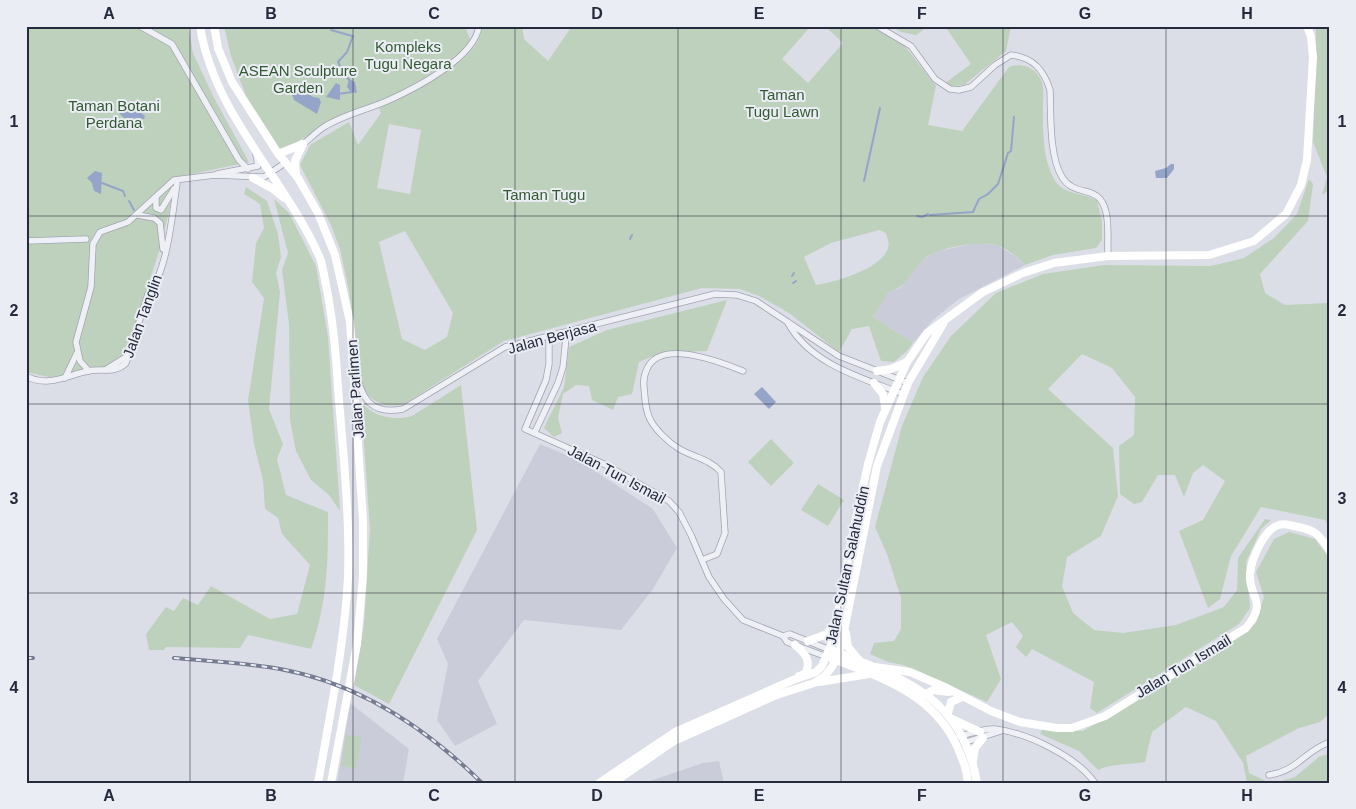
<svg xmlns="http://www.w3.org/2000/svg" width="1356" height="809" font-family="Arial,sans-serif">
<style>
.built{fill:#cacdd9}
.green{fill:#bed1bc;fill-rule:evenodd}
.water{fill:#95a5c9}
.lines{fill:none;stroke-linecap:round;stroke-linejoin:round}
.stream{stroke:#95a5c9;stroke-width:2}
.street-casing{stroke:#a1a4b1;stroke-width:7}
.street{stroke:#eef0f5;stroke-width:5.5}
.secondary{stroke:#fff;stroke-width:8}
.rail-casing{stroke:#757b91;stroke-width:4}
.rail{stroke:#ebedf4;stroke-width:2;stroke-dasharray:5.5;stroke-linecap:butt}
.grid{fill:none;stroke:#252a3d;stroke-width:1;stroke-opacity:0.55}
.labels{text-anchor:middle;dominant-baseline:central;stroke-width:4;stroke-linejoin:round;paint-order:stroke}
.park-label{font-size:15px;fill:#335a32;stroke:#ebedf4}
.street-label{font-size:15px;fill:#252a3d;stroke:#ebedf4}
.neatline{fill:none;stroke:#252a3d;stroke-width:2}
.grid-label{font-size:16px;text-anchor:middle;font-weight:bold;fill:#252a3d}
</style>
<rect width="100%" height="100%" fill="#dcdee7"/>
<g class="built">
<path d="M977,243l20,2 18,11 10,9 -66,34 -25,20 -21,24 -40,-26 16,-25 11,-4 22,-28 16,-9z"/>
<path d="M540,444l38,16 75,49 24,39 -24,41 -32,41 -97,-10 -46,61 19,43 -42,22 -18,-26 11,-56 -11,-25z"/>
<path d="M350,703l59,46 -6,34h-66z"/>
<path d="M719,761l5,22h-80l59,-20z"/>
</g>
<g class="green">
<path d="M26,26h162l5,27 20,43 36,66 -75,16 -5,34 -11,43 -32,97 -22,15h-17l-22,9 -12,2 -27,-6z"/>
<path d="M224,26h241l6,16 -11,11 -36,25 -34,19 -68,29 -37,24 -6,-2 -33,-52 -15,-40z"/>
<path d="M482,26h40l2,13 24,22 24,-35h239l-29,33 26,24 35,-40 -18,-17h46l33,19 32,41 -8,39 34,6 47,-64c15,-6 32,3 34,20 1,6 0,13 0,19 0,24 -1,51 11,73 9,17 29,12 43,22l5,20v19l-6,8 -43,7 -28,10c-8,-8 -18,-17 -29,-20 -18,-4 -61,2 -74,16 -13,13 -14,25 -33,31l-16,25 40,26 -6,8 -13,11 -13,-1 -12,-35 -17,3 -13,23 -50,-39 -30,-17 -19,-7 -38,-1 -198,53 -100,63c-18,5 -35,-2 -42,-19l-13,-94 -9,-42 -9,-24 -31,-60 10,-20 39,-23 9,23 23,-32 -2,-5c28,-14 103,-46 103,-82zM389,124l32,6 -11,64 -33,-6zM879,230l7,3c1,5 4,10 2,15 -6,21 -53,34 -72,37l-12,-28 27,-14zM405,231l48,82 -6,24 -22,13 -23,-11 -23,-97z"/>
<path d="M891,26h37l-12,9 -15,-3z"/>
<path d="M945,26h66l-5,25 -42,34 -12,1 -7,-3 26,-19z"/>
<path d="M1316,26h14v163l-8,6 5,-18 -14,-35z"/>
<path d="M1309,179l4,5 -5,37 -48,53 5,19 20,12 45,-2v225l-5,-8 -64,-13 -30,49 -11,43 -12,9 -29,-77 24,-11 22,-39 -22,-16 -10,8 -9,24 -9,-22h-17l-16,27 -8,2 -14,-10 -1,-48 15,-11 1,-38 -23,-29 -30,-14 -34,35 65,59 5,48 -17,40 -34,21 -5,29 11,27 21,17 29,3 53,-8 48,-18 13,-17 1,-32 27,-39 6,1 -10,9 -15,33 4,46 -11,16 -142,89 -7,-5 4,-26 -62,-33 -6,8 -10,-10 7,-11 -11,-14 -26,13 15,44 -14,23 -84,-37 -15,-3 -18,-8 4,-11 20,-2 7,-12v-31l-14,-44 -12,-27 27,-101 21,-49 28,-41 45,-43 47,-19 61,-9 107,1 33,-8 30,-20 23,-24z"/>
<path d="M246,187l21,14 11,33 3,23 -5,16 4,19 -11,117 14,35 -6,15 9,36 42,17c0,50 0,88 -17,137l-63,-14 -8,13 -74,-1 -2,3h-15l-3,-16 20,-27 8,4 9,-13 15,7 13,-19 59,33 27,-5 13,-49 -28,-31 -4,-16 -13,-9 -2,-29 -9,-36 -6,-44 16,-102 -12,-16 4,-39 8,-15 -4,-24 -16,-10z"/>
<path d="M274,199l15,14 27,53 12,71 12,174 -11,-16 -18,-15 -15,-29 -6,-31 -1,-96 -7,-54 6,-17z"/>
<path d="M727,300l-20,51 -47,2 -21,9 -7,32 -14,3 -5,13 -21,-10 -3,-14 -13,-1 -13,9 -5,24 4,15 -8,4 -10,-9 20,-41 5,-40 38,-17z"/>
<path d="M461,385l16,145 -88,174 -35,-19 10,-61 6,-96 -9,-126c13,15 32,19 51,14z"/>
<path d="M771,439l23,24 -23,23 -23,-24z"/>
<path d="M818,484l26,16 -16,26 -27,-16z"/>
<path d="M1289,532l26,7 15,20v154l-10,9 -21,6 -53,28 3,17 21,10h-23l-4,-20 -27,-42 -30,-14 -34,25 -7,30c-17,3 -32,1 -47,8l-19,-19 -39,-17 2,-4 41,1 49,-29 124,-79 8,-26 -8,-25 18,-33z"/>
<path d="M346,735l16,2 -6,32 -15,-3z"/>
<path d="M1330,753v30h-55l20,-6 24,-20z"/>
</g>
<g class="water">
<path d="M349,79l6,3 2,11 -6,-1 -4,-5z"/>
<path d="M336,83l4,2v15l-14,-3z"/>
<path d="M300,87l13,10 6,1 2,4 -4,12 -23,-14 -2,-6z"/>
<path d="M135,108l10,8 -1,3 -20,-1 -6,-6 3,-2 12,3z"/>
<path d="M1171,164h3v5l-7,9h-11l-1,-7 11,-3z"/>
<path d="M95,171l7,2 -1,21 -7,-3 -2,-8 -5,-5z"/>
<path d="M762,387l14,15 -7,7 -15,-15z"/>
</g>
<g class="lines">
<g class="stream">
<path d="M329,26v2"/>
<path d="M331,30l21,6"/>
<path d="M344,73l-6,-11 9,-10 6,-16"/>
<path d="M345,75l5,6"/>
<path d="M338,94l14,-2"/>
<path d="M864,181l16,-73"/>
<path d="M102,183l21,8 2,5"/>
<path d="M129,201l5,9"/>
<path d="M930,215l43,-3 6,-13 9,-5 10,-10 10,-31 3,-2 3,-34"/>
<path d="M917,216l5,1 6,-3"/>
<path d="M630,239l2,-4"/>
<path d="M792,276l2,-3"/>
<path d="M793,283l3,-2"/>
</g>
<defs>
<g id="street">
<path d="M140,26l32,18 67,116 9,9"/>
<path d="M877,26l34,20 24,33 15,10 9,1 12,-3 24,-22 16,-10c22,2 33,15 39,35 1,24 -1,66 12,87 10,17 29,11 38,22 11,13 7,41 8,57"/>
<path d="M303,144c7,-5 13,-12 21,-17 19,-12 42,-17 63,-26 27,-12 88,-43 92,-75"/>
<path d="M217,174l41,-8 -2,-11"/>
<path d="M156,198v10l5,2 13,-21"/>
<path d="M138,215l16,3 6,5 3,26"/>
<path d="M26,241l60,-2"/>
<path d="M788,323c22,41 74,55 115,71"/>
<path d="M549,336v28l-3,16 -21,49 81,36 63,36 10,11 12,23 18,42 15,22 19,21 40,16 4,6 40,15"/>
<path d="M105,370l24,-15"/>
<path d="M89,371l-9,-10 -4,-19 15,-55 2,-43 7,-12 28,-10 46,-42 41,-5 49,2 21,-14"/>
<path d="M356,372c6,28 16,43 47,37l102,-62 210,-53 22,1 19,6 83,55 69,27"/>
<path d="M26,376c21,12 42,-1 62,-5 14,-3 27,3 38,-8l22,-69c20,-23 24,-80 29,-110"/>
<path d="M65,378l12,-25"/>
<path d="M535,432l23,-49 5,-16 3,-29 19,-10"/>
<path d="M702,560l15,-6 8,-21 -4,-61c-11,-13 -29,-15 -43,-24 -10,-6 -22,-18 -27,-27 -6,-10 -6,-23 -7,-34 -1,-7 0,-12 3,-18 13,-31 74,-7 96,2"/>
<path d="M783,636l7,-2 40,16"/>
<path d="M957,737c12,-3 27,-9 38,-8 32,4 81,27 100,54"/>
<path d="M963,743l38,-12"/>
<path d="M1269,775c29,-4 35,-24 61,-33"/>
</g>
</defs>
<use href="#street" class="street-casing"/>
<use href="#street" class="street"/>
<g class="secondary">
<path d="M200,26c14,89 85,152 120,232 3,8 4,18 6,27 7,34 10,68 12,103 5,63 12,127 10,190 -4,69 -18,137 -30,205"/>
<path d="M214,26l4,22 14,34 45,70 21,26 20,35 17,42 15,67 13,198v56l-6,68 -26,139"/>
<path d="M278,154l25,-10"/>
<path d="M296,174l-1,-13 8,-17"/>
<path d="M253,178l20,11 11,9"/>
<path d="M877,371l14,-2 16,-7"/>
<path d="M874,383l9,11 2,13"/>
<path d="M846,633l2,14 11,13"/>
<path d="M808,641l19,-7 8,-11"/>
<path d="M795,645c10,8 17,16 10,29l-6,2"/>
<path d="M834,651c71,28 129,47 143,132"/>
<path d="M831,658c51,20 101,35 126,88 5,12 10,23 11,37"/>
<path d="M875,667l35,5 37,16 44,23 29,11 37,6h15l33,-12 141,-88c23,-27 2,-31 4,-54 1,-14 14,-45 29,-49 4,-2 10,0 15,1 21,4 24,7 36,25"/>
<path d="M819,682l50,-8"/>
<path d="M922,696l11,-6 16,2"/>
<path d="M948,713l3,-11 11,-5"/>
<path d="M952,719l28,13"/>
<path d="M973,760l2,-12 8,-10"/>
<path d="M599,783l76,-51 118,-52 23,-8 6,-6 11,-26 21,-113 14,-63 12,-42 27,-60 20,-29 56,-41 40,-19 31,-10 54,-7 101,-1 45,-14 32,-27 15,-29 6,-25 6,-103 -2,-20 -4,-11"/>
<path d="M613,783l61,-42 100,-45 40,-13 10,-6 8,-10 7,-14 6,-27 32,-160 31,-83 35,-59"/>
</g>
<defs>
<g id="rail">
<path d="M26,658h7"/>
<path d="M174,658c35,3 71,5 106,11 78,14 146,59 202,114"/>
</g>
</defs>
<use href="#rail" class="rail-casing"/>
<use href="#rail" class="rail"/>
</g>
<path class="grid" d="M190,26v757M353,26v757M515,26v757M678,26v757M841,26v757M1003,26v757M1166,26v757M26,216h1304M26,404h1304M26,593h1304"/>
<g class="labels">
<g class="park-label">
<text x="408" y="46">Kompleks<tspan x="408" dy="17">Tugu Negara</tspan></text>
<text x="298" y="70">ASEAN Sculpture<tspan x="298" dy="17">Garden</tspan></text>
<text x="782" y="94">Taman<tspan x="782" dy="17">Tugu Lawn</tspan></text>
<text x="114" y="105">Taman Botani<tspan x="114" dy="17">Perdana</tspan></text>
<text x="544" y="194">Taman Tugu</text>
</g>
<g class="street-label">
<text transform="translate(142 316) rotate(-70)">Jalan Tanglin</text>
<text transform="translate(552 337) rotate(-15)">Jalan Berjasa</text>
<text transform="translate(355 389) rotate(-94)">Jalan Parlimen</text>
<text transform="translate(617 474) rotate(28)">Jalan Tun Ismail</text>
<text transform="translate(847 565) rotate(-78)">Jalan Sultan Salahuddin</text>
<text transform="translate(1183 666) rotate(-31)">Jalan Tun Ismail</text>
</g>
</g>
<rect width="1356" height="809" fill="none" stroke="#ebedf4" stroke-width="55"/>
<rect x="28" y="28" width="1300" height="754" class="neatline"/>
<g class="grid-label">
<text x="109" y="19">A</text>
<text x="271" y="19">B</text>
<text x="434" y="19">C</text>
<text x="597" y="19">D</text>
<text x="759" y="19">E</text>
<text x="922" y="19">F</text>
<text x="1085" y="19">G</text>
<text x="1247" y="19">H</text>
<text x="14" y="127">1</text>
<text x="1342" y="127">1</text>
<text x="14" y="316">2</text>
<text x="1342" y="316">2</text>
<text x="14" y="504">3</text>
<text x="1342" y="504">3</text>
<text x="14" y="693">4</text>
<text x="1342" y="693">4</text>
<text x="109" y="801">A</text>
<text x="271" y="801">B</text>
<text x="434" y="801">C</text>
<text x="597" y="801">D</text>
<text x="759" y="801">E</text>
<text x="922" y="801">F</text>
<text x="1085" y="801">G</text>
<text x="1247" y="801">H</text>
</g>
</svg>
